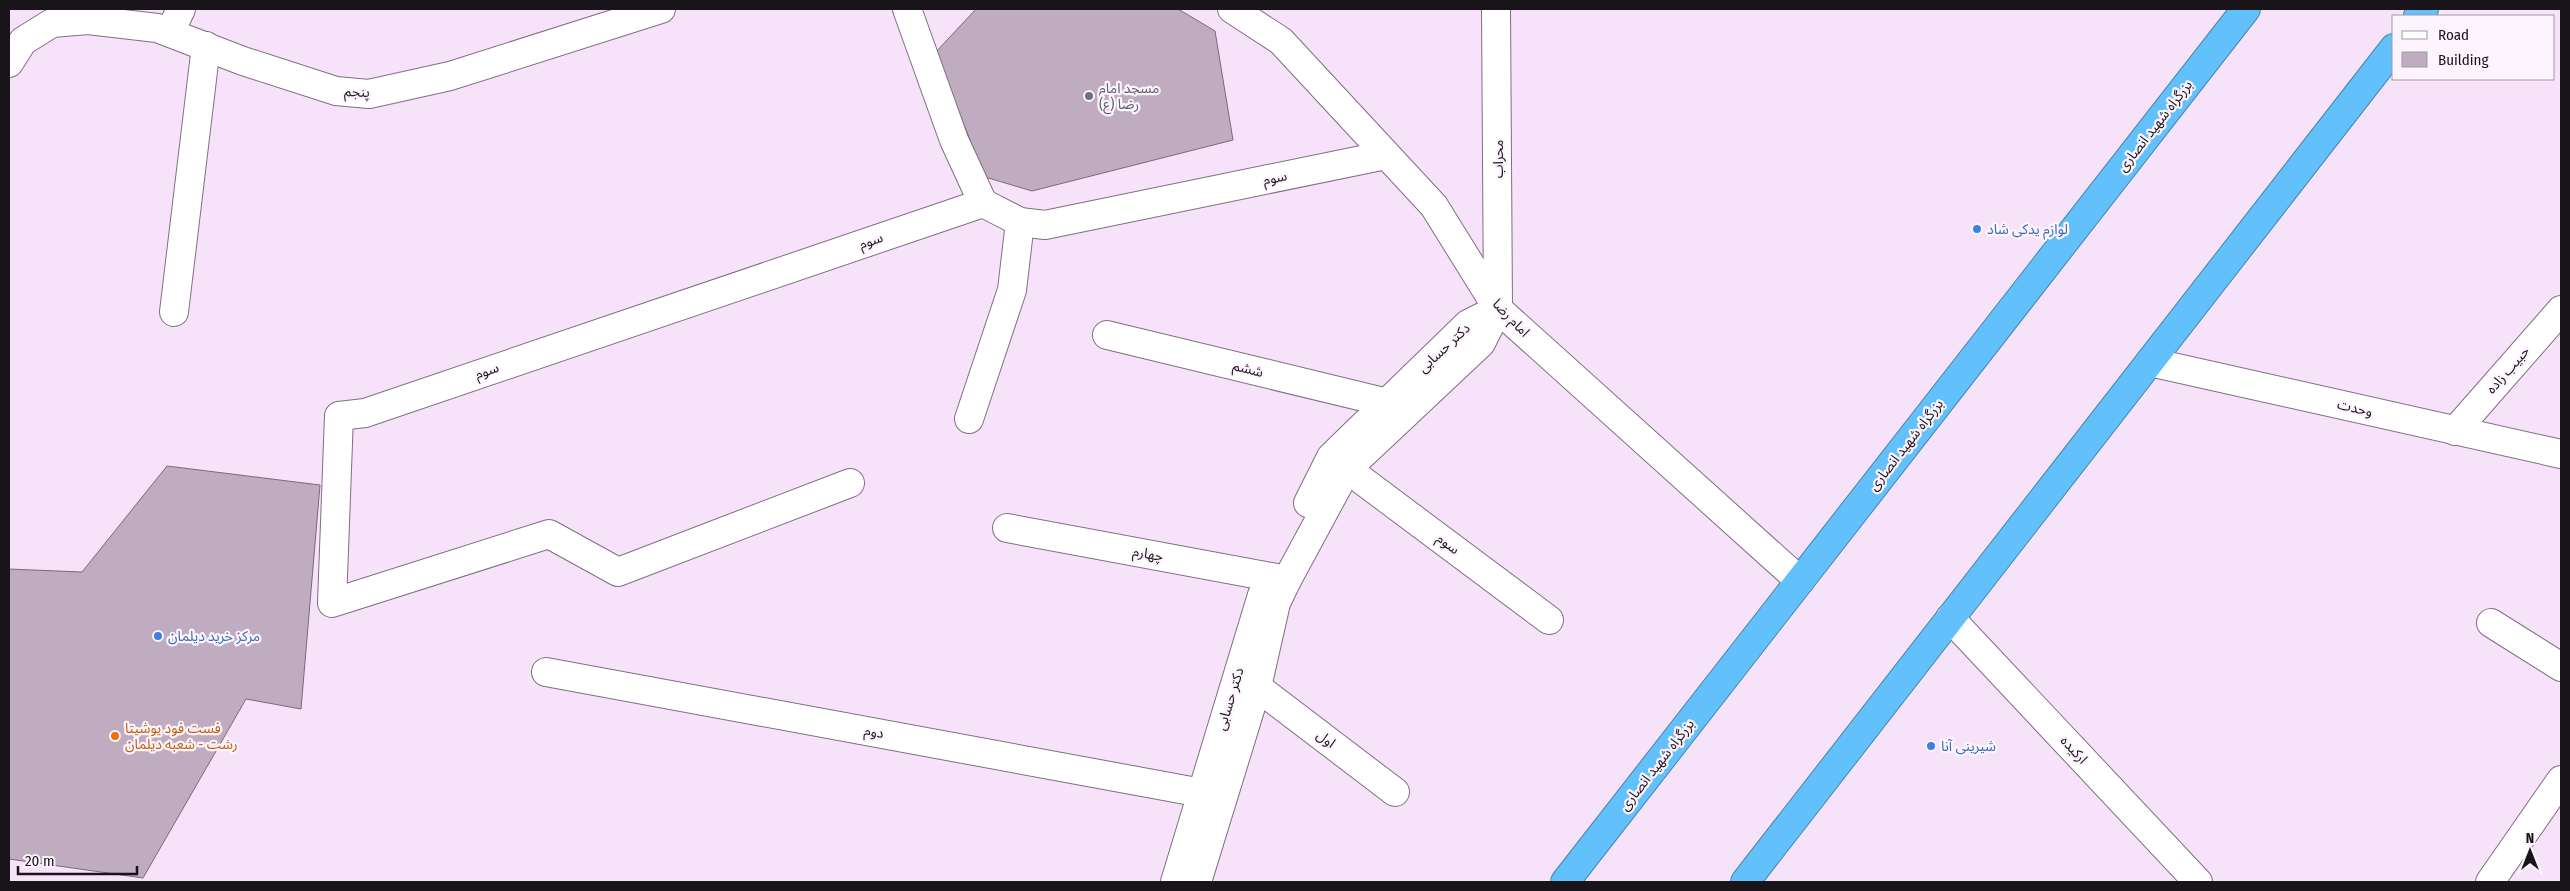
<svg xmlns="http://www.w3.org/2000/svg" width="2570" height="891" font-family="'Fira Sans Condensed','Noto Sans Arabic',sans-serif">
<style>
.building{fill:#c0acc1;stroke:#7a697c}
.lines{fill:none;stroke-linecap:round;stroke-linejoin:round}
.street-casing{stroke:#806e82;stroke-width:30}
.highway-casing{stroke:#4884ac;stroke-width:30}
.street{stroke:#fff;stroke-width:28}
.highway{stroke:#62c1fb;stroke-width:28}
.worship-dot{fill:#6b7280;stroke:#fdf4fd;stroke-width:2}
.shop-dot{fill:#3f7fe0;stroke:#fdf4fd;stroke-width:2}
.food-dot{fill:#e8710a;stroke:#fdf4fd;stroke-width:2}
.labels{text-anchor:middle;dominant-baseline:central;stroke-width:4.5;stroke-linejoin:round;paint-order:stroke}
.worship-label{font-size:14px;fill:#5b616d;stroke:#fdf4fd;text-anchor:start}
.street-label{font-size:14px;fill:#19131a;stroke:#fdf4fd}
.shop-label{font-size:14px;fill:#366cbe;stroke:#fdf4fd;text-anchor:start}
.food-label{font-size:14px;fill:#c56008;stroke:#fdf4fd;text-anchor:start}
</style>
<rect width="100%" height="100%" fill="#f7e3f9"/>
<g class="building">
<path d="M976,9h202l37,22 18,109 -201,51 -47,-14 -50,-124z"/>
<path d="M167,466l153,19 -19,224 -55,-10 -103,179 -134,-19v-290l73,3z"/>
</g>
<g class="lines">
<defs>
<g id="street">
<path d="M907,9l47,131 29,63"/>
<path d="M1232,9l49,32 153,165 64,103 302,272"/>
<path d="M170,32l11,-23"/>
<path d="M9,63l14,-22 29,-18 36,-3 69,8 86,33 93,30 33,3 81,-18 211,-67"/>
<path d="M174,312l32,-266"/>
<path d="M1107,335l281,68"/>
<path d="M2150,362l411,92"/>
<path d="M969,419l43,-129 8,-68"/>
<path d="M2455,431l106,-121"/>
<path d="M1347,469l202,151"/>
<path d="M850,483l-232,89 -69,-38 -217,69 7,-187 26,-3 618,-210 37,19 25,3 341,-70"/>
<path d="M1308,503l23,-46 137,-133 30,-15"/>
<path d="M1007,528l280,52"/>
<path d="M1950,618l248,264"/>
<path d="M2491,623l70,44"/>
<path d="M546,672l656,121"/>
<path d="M1257,687l138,105"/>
<path d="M1175,882l87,-287"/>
<path d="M1197,882l60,-195 19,-84 11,-23 60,-111 134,-126 17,-34 -2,-300"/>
<path d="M2490,882l71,-102"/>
</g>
<g id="highway">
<path d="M2418,16l6,-7"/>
<path d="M1565,882l681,-873"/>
<path d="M1745,882l649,-834"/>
</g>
</defs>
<use href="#street" class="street-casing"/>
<use href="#highway" class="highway-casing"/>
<use href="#street" class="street"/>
<use href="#highway" class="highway"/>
</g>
<circle class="worship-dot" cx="1089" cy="96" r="5"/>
<g class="shop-dot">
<circle cx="1977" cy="229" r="5"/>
<circle cx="158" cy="636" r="5"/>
<circle cx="1931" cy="746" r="5"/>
</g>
<circle class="food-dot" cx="115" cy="736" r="5"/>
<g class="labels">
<g class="worship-label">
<text x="1099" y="88">مسجد امام<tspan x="1099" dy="16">رضا (ع)</tspan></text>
</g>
<g class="street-label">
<text transform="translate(357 92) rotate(2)">پنجم</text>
<text transform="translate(2155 126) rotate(-52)">بزرگراه شهید انصاری</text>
<text transform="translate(1498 159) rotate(-90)">محراب</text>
<text transform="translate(1275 178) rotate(-12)">سوم</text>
<text transform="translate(871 241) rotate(-19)">سوم</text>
<text transform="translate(1511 318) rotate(46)">امام رضا</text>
<text transform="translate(1444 348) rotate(-43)">دکتر حسابی</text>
<text transform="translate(1248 369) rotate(14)">ششم</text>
<text transform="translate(2508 370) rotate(-49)">حبیب زاده</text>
<text transform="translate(487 371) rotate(-19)">سوم</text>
<text transform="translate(2355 408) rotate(13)">وحدت</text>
<text transform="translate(1906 445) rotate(-52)">بزرگراه شهید انصاری</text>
<text transform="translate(1448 544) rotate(37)">سوم</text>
<text transform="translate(1148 554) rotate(10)">چهارم</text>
<text transform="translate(1230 699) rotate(-73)">دکتر حسابی</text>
<text transform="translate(874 732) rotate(10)">دوم</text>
<text transform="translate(1326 739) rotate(37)">اول</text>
<text transform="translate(2074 750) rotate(47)">ارکیده</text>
<text transform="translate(1657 765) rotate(-52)">بزرگراه شهید انصاری</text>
</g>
<g class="shop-label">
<text x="1987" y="229">لوازم یدکی شاد</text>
<text x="168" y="636">مرکز خرید دیلمان</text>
<text x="1941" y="746">شیرینی آنا</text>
</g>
<g class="food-label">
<text x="125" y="728">فست فود یوشیتا<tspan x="125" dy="16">رشت - شعبه دیلمان</tspan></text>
</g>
</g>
<rect width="2570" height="891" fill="none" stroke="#19131a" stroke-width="20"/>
<rect x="2392" y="15" width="162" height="65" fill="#fdf4fd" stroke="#a29aa2"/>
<rect x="2402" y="31" width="25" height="8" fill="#ffffff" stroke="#a29aa2"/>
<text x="2438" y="40" font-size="15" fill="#19131a">Road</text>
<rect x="2402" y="52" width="25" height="15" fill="#c0acc1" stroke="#a29aa2"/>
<text x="2438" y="65" font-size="15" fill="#19131a">Building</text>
<g transform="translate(2530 851)" stroke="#fdf4fd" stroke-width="4" paint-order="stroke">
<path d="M0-4L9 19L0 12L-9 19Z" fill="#19131a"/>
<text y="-8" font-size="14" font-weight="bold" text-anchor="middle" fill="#19131a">N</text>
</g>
<path d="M18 866v8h119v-8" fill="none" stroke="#19131a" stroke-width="2.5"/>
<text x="25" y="866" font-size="15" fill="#19131a" stroke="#fdf4fd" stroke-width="4" paint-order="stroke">20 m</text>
</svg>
